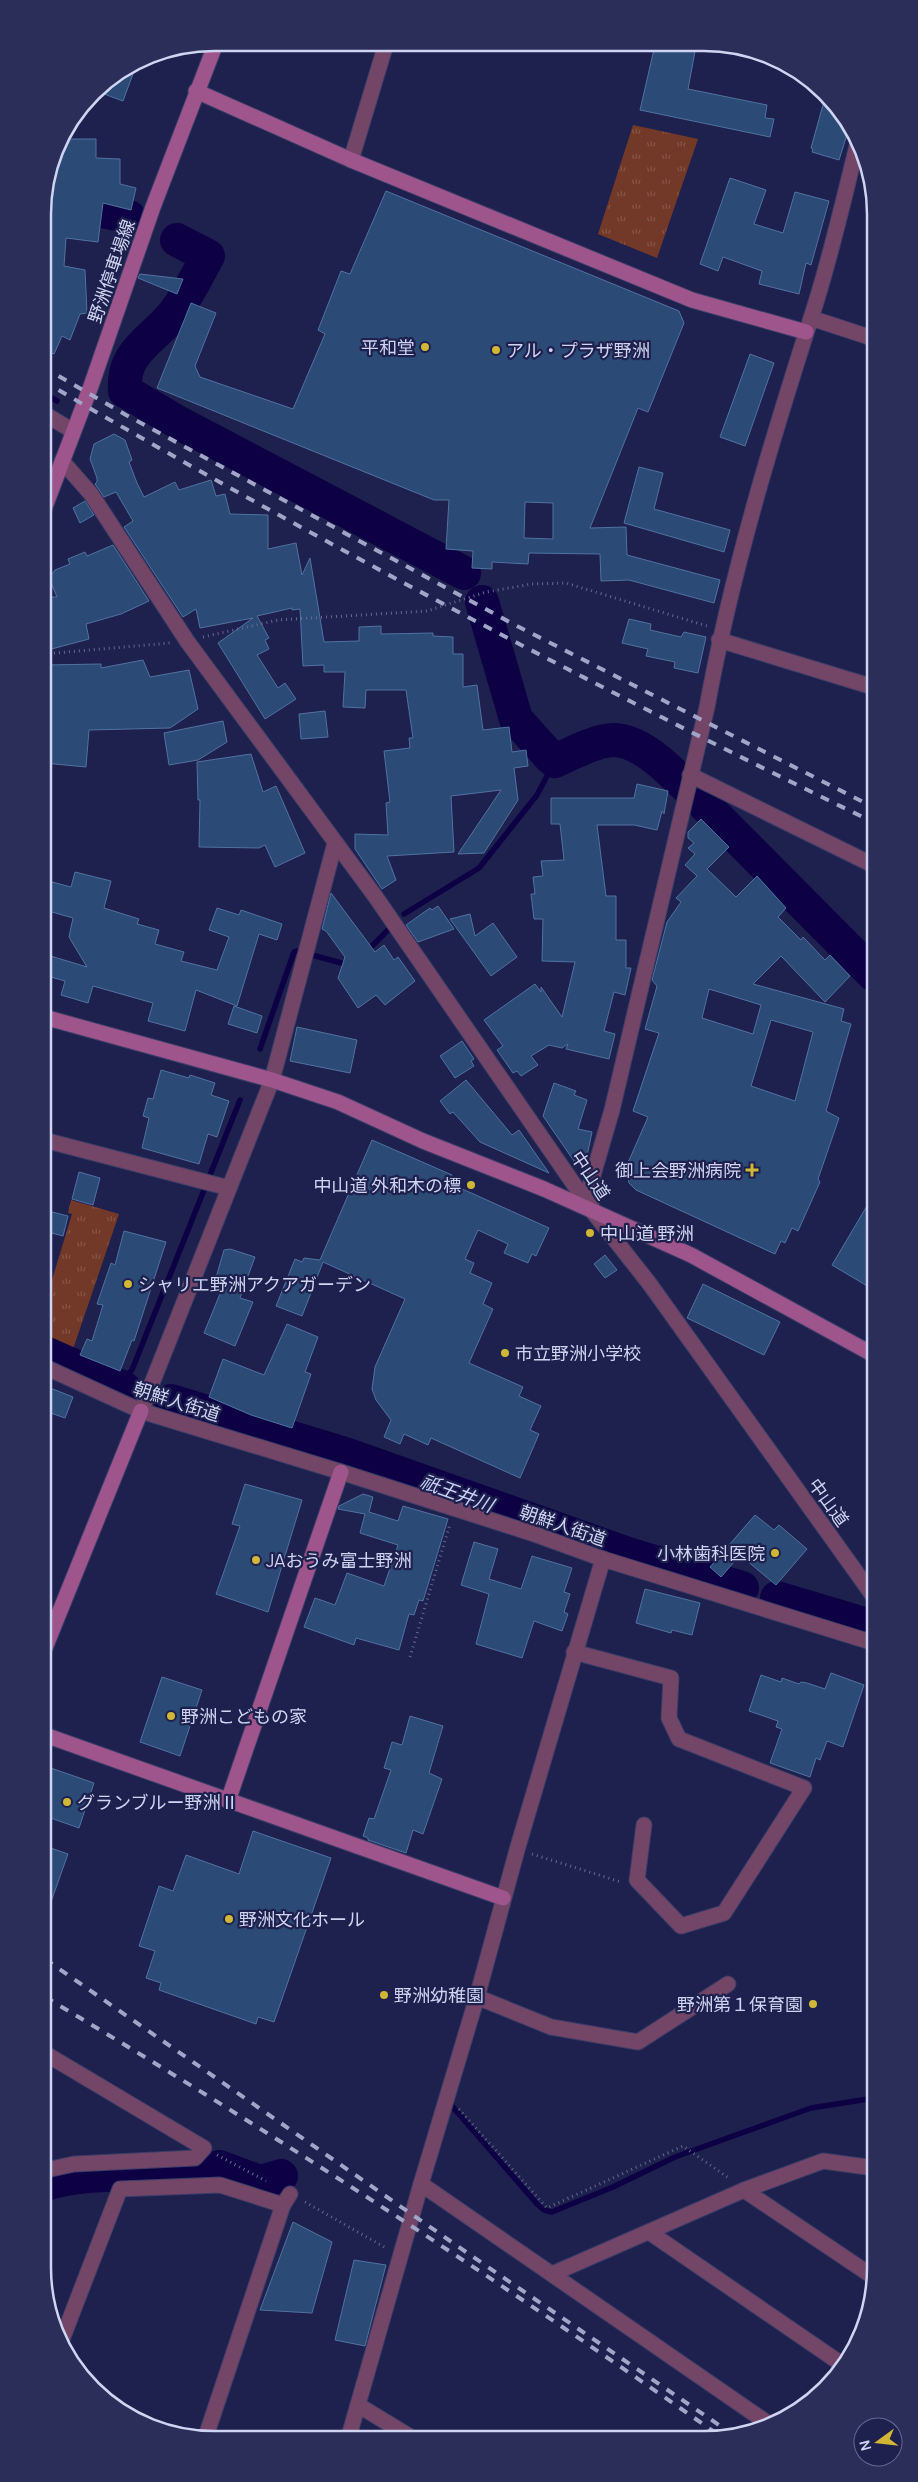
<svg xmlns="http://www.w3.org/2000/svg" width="918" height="2482" font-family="Manrope,'Noto Sans JP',sans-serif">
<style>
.park{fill:url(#park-tufts)}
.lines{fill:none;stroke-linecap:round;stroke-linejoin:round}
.stream{stroke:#0d0044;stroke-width:5.5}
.river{stroke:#0d0044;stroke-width:34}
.building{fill:#2b4a76;stroke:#5172a1;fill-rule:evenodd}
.street-casing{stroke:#3a3d67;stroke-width:17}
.secondary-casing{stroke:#3a3d67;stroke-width:17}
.path{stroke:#64688f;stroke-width:3;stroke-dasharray:1 4;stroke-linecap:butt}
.street{stroke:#734567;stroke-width:15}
.secondary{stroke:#9e558c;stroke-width:15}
.rail{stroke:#a1a5c7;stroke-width:4;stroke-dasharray:9 9;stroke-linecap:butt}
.poi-dot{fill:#d1b736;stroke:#1e204d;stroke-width:2}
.labels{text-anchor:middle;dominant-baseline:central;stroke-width:4.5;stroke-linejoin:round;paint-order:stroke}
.street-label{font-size:18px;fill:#cfd4f2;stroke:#1e204d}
.poi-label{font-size:18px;fill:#cfd4f2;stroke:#1e204d;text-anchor:start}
.water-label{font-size:19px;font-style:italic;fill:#cad1fb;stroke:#1e204d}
.rim{fill:none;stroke:#cfd4f2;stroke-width:2.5}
</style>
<defs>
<pattern id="park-tufts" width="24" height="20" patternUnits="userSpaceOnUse" patternTransform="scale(1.25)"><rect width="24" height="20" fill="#733928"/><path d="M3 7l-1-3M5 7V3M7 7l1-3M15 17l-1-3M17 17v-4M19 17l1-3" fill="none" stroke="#865548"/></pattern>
</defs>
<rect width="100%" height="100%" fill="#1e204d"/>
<g class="park">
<path d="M633,125l65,14 -41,119 -59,-24z"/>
<path d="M71,1200l48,14 -49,144 -25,-15 -1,-37 28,-92 -4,-1z"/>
</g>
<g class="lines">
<g class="stream">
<path d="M43,393l14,8"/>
<path d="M116,393l9,-2"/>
<path d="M404,914l75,-46 58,-73 18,-34"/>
<path d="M366,952l22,-22"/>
<path d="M260,1049l34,-97 3,-1 52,14"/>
<path d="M118,1386l14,-16 108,-270"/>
<path d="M451,2105l86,99 7,6 8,2 61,-25 62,-30 136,-49 64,-10"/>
</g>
<g class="river">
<path d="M43,206h37l49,11"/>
<path d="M177,240l31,16c-11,19 -21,42 -36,60 -21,25 -50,36 -47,75l54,32 285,150"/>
<path d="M482,602l34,117 34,38 5,4c16,-7 33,-17 50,-20 32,-8 68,33 89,53l179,180"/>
<path d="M45,1353l79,35"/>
<path d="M171,1401l177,54 280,99 114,34"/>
<path d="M777,1598l97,29"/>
<path d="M46,2184c42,-13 87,-8 131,-11 14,-1 29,0 42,-6l41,15 21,-6"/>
</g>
</g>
<g class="building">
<path d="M655,45l41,1 -8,43 79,16 -2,13 9,1 -4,18 -130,-27z"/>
<path d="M137,63l-14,38 -27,-10 5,-6z"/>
<path d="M826,94l24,31 -11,35 -27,-8 1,-3 -2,-1z"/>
<path d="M60,139h36v19l24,1v25l16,4 -5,22 -28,-7 -5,39 -32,-4 -2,28 21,4 2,43 -7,1 -10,26 -8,-4 -8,18 -11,-4v-147z"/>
<path d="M730,178l36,12 -12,34 29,9 12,-41 34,9 -18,64 -5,-2 -7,31 -40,-10 3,-13 -39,-14 -5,14 -18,-7z"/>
<path d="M386,191l293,120 5,12 -36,89 -10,-4 -48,120 36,-1 1,28 93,25 -6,23 -85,-23 -28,1 -1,-27 -71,-1 -1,11 -36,-2v7l-20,-1 1,-17 -27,-2 3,-49h-15l-277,-112 34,-85 25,10 -21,53 5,11 93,32 32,-75 -7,-4 23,-59 9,3zM525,502l28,1v36l-29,-1z"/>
<path d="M140,274l43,5 -6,15 -39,-16z"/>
<path d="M750,354l24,9 -29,83 -25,-9z"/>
<path d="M114,434l11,6 7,20 -3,2 8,21 7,14 31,-15 4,8 32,-10 5,16 9,-2 5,20 38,1v34l28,-6 6,32 8,-17 14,84 35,-1v-14l22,-1v8l52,-1v3l20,1v17h10v33l14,-2 6,45 26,-3 3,25 14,-2 2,16 -14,2 4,32 -34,53 -26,1 43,-64 -50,6 3,56 -67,4 9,24 -14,9 -27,-40v-15l33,1 -2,-32 4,-1 -6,-51 26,-3 -1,-10h4l-7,-48h-40l-1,18 -22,-1 2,-35h-21v-7l-21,1 -3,-57 -8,1v-2l-35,8 12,22 -4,2 4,9 -12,6 21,33 7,-5 11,16 -31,20 -47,-76 35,-25 -53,10 -4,-19 -13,8 -59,-90 9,-6 -17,-29 -12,5 -9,-13 2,-2v-4l-7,-19 4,-15z"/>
<path d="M639,467l24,6 -9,36 76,21 -6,22 -100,-29z"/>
<path d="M85,501l9,14 -14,8 -7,-15z"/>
<path d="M113,545l36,56 -28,13 -35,10 3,15 -45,12 -1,-54h14l-8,-19 6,-8 15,-6 -2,-5 17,-7 2,4z"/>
<path d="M629,619l22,5 -1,6 31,7 3,-5 22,5 -8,36 -24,-5 1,-6 -29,-6 2,-7 -26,-6z"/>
<path d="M143,660l7,17 39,-7 9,39 -28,19 -81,2 -3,37 -42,-4v-32h7l-1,-34 -4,-1 -1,-31 56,-1v4z"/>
<path d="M325,711l3,26 -27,2 -2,-25z"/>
<path d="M223,721l4,21 -29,18 -29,5 -5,-32z"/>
<path d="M251,754l12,38 13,-6 29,67 -30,14 -10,-22 -6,3 -60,-1 1,-47h-2l-1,-38z"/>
<path d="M637,784l31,7 -4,23 -2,-3 -5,19 -23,-5h-37l9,71h10v44h10v28h5l-6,27 -11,-3 -10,39 11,3 -6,25 -43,-10 2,-5 -6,4 -13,-3 -18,11 7,9 -17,11 -4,-5 -4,2 -16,-23 6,-4 -19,-26 51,-36 6,8v-5l21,30 13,-55 -33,-1 1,-42h-9l-3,-25h4l-2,-17 10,-1 -2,-15 23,-1 -4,-36h-9v-26h83z"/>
<path d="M701,819l28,28 -22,22 29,28 21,-21 29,32 -8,9 23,23 2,-3 22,23 5,-5 20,21 -25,26 -44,-46 -28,28 91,25 -3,12 10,3 -25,87 13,7 -21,61 2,3 -22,49 -6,-3 -7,15 -4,-2 -6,13 -139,-64 -7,-7 -2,-10v-8l21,-48 -15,-6 26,-78 -14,-4 12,-43 -5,-6 15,-58 14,-20 -5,-4 21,-22 -12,-11 10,-11 -7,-6 6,-5 -6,-5v-6zM709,989l52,16 -8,29 -51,-16zM771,1020l42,12 -18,69 -44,-15z"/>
<path d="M75,872l36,9 -7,27 35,11 -2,5 22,6 -4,14 29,8 -3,9 36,9 12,-33 -20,-7 8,-22 22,7 2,-5 41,14 -5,16 -18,-6 -22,72 -41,-16 -11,41 -37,-10 5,-18 -60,-17 -5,17 -27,-8 4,-14 -21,-6v-21l43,13 -18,-30 4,-19 -28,-8 7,-28 19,5z"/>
<path d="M331,893l44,59 9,-7 10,15 4,-3 17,24 -30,24 -9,-10 -18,13 -20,-30 7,-21 -19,-26 -4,-2z"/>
<path d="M438,906l16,23 -36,13 -12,-17 24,-17 2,2z"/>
<path d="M470,914l5,22 18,-13 24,34 -26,19 -41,-57z"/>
<path d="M234,1006l28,10 -5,17 -29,-9z"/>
<path d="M297,1027l60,13 -7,33 -60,-12z"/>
<path d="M462,1041l12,18 -3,2 3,5 -19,12 -15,-22z"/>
<path d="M161,1070l28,8 1,-3 25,8 -4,12 18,6 -12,36 -9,-3 -9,30 -57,-16 7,-30 -6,-2 5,-18 5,1z"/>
<path d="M466,1080l46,55 7,-5 30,43 -69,-31 -27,-30 -3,2 -10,-13z"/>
<path d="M554,1083l22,8 -2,4 13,5 -9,29 14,3 -5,24 -11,8 -33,-48z"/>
<path d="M372,1140l80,35 -3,8 100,45 -13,28 -4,-2 -4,9 -24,-10 4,-9 -30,-14 -13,29 9,4 -4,10 22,10 -9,21 10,5 -24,54 54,24 -4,9 22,10 -11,24 9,4 -19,44 -89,-40 -3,7 -24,-11 -4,10 -16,-7 7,-17 -15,-20 -4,-11 3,-22 30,-68 -82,-37 -21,54 -26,-10 19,-47 7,3 2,-4 16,2z"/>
<path d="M79,1172l21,6 -7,27 -21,-6z"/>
<path d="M874,1194v96l-42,-25z"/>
<path d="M44,1210l24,6 -5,20 -19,-5z"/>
<path d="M124,1231l42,11 -32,99 -2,-1 -12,31 -40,-16 7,-16 5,2 11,-36 -6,-1 14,-41 4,2z"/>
<path d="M230,1249l25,8 -15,41 13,4 -18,44 -31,-13 20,-49 -9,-3 9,-31z"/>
<path d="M605,1255l12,15 -12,8 -11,-14z"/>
<path d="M703,1284l77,38 -16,33 -77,-37z"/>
<path d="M287,1324l31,13 -13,35 6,2 -19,54 -41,-13 -42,-18 14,-38 41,16z"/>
<path d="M45,1386l28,11 -8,21 -20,-7z"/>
<path d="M245,1484l57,16 -34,112 -52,-18 24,-68 -8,-2z"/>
<path d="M363,1494l10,3 -4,15 29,9 5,-15 45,13 -25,82 -4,-1 -5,15 -5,-1 -10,36 -43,-12 -2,7 -50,-18 11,-29 20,7 12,-32 37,13 14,-41 -38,-12 5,-19 -27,-5 1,-3z"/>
<path d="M755,1515l19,15 5,-5 28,24 -31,36 -36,-30 -19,22 -11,-10z"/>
<path d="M474,1542l24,7 -9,30 32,10 11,-33 40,12 -8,24 6,2 -6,18 4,2 -6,17 -28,-10 -12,37 -46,-14 13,-50 -28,-9z"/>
<path d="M645,1589l55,14 -8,32 -20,-5 -1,3 -35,-10z"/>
<path d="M831,1673l33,12 -21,62 -16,-6 -7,19 -4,-2 -6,19 -40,-14 12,-34 -6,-2 2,-6 -29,-10 12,-36 20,7 1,-4 17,6 2,-2 6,1 18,6z"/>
<path d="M162,1677l40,13 -22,66 -40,-14z"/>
<path d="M410,1716l33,10 -14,47 13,6 -19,55 -10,-4 -7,23 -38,-13v-2l-5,-2 6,-18 5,1 17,-49 -7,-2 8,-26 10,3z"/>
<path d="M45,1766l49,17 -15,45 -34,-12z"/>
<path d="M253,1831l78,27 -57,164 -16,-5 -2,7 -97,-34 2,-7 -15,-5 9,-27 -16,-5 20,-60 14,5 13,-36 53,19z"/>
<path d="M45,1846l23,8 -21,59h-2z"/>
<path d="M293,2222l39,20 -20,71 -52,-3z"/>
<path d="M354,2260l32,5 -21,81 -30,-6z"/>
</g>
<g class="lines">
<defs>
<g id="street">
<path d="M351,160l35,-116"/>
<path d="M811,318l61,20"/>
<path d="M43,413l30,18"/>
<path d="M62,461l29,33 96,147 188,255 218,316 56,71 225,314"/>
<path d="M719,640l154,47"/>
<path d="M690,775l183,90"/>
<path d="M44,1140l185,48"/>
<path d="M592,1209l-3,-20 23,-79 95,-403c24,-132 63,-261 104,-389 19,-57 32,-117 47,-176"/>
<path d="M45,1367l96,44 200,61 193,62 69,25 271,84"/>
<path d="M141,1411l131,-331 63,-237"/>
<path d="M574,1652l97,26 -2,40 10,21 125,49 -80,125 -43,13 -44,-46 7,-55"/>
<path d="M477,1997l74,30 87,15 90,-58"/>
<path d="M46,2054l158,94 -9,10 -121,6 -28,6"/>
<path d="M421,2184l348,240"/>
<path d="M744,2190l131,88"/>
<path d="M649,2232l194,133"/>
<path d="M552,2274l192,-84 79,-29 44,6 8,4"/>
<path d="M61,2342l59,-153 100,-4 63,20"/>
<path d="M358,2405l51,31"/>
<path d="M206,2436l77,-231 7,-11"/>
<path d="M349,2436l72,-252 56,-187 40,-147 86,-291"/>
</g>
<g id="secondary">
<path d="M196,91l155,69 341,140 114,32"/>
<path d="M43,512l48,-126 62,-179 63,-164"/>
<path d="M44,1017l228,63 66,22 85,39 121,48 147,66 183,100"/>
<path d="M45,1648l96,-237"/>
<path d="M45,1735l458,163"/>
<path d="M228,1801l113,-329"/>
</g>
</defs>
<use href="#street" class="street-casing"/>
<use href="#secondary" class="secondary-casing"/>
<g class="path">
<path d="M203,637l75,-17 149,-9 59,-19 46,-8 34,-1 141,43"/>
<path d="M44,654l126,-11"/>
<path d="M410,1657l40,-133"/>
<path d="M532,1854l89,28"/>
<path d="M459,2109l88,99 136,-62 47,33"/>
<path d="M217,2155l49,26"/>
<path d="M305,2202l81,46"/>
</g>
<use href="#street" class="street"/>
<use href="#secondary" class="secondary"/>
<g class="rail">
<path d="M43,367l83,48 391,211 356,181"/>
<path d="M43,381c270,158 548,304 830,441"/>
<path d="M45,1959l421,293 269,184"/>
<path d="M45,1997c231,137 456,285 675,439"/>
</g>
</g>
<g class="poi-dot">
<circle cx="425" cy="347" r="5"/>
<circle cx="496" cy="350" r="5"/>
<path d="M749.5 1162.5h5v5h5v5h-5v5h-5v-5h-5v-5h5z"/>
<circle cx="471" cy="1185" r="5"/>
<circle cx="590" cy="1233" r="5"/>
<circle cx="128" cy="1284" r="5"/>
<circle cx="505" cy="1353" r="5"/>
<circle cx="775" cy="1553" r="5"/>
<circle cx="256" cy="1560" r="5"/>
<circle cx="171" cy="1716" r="5"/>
<circle cx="67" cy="1802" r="5"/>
<circle cx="229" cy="1919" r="5"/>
<circle cx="384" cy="1995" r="5"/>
<circle cx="813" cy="2004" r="5"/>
</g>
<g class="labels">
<g class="street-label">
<text transform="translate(111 271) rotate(-71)">野洲停車場線</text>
<text transform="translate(591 1175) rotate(56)">中山道</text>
<text transform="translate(177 1401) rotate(18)">朝鮮人街道</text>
<text transform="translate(829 1502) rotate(54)">中山道</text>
<text transform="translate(563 1525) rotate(19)">朝鮮人街道</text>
</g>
<g class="poi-label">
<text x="415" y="347" text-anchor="end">平和堂</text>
<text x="506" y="350">アル・プラザ野洲</text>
<text x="741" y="1170" text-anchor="end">御上会野洲病院</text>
<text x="461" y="1185" text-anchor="end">中山道 外和木の標</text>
<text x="600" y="1233">中山道 野洲</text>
<text x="138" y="1284">シャリエ野洲アクアガーデン</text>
<text x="515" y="1353">市立野洲小学校</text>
<text x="765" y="1553" text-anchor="end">小林歯科医院</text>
<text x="266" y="1560">JAおうみ富士野洲</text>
<text x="181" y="1716">野洲こどもの家</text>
<text x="77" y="1802">グランブルー野洲Ⅱ</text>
<text x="239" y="1919">野洲文化ホール</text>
<text x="394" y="1995">野洲幼稚園</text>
<text x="803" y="2004" text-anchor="end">野洲第１保育園</text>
</g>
<g class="water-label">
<text transform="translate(457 1493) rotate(20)">祇王井川</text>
</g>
</g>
<path d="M0 0H918V2482H0ZM214 51H704A163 163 0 0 1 867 214V2268A163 163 0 0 1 704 2431H214A163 163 0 0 1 51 2268V214A163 163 0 0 1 214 51Z" fill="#2c2e5a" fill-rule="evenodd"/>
<path class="rim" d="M214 51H704A163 163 0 0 1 867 214V2268A163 163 0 0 1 704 2431H214A163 163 0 0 1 51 2268V214A163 163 0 0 1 214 51Z"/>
<g transform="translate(878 2442) rotate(255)"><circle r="24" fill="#1e204d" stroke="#65688f"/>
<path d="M0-4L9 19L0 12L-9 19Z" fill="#d1b736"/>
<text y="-8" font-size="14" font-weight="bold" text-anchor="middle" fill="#cfd4f2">N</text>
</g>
</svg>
